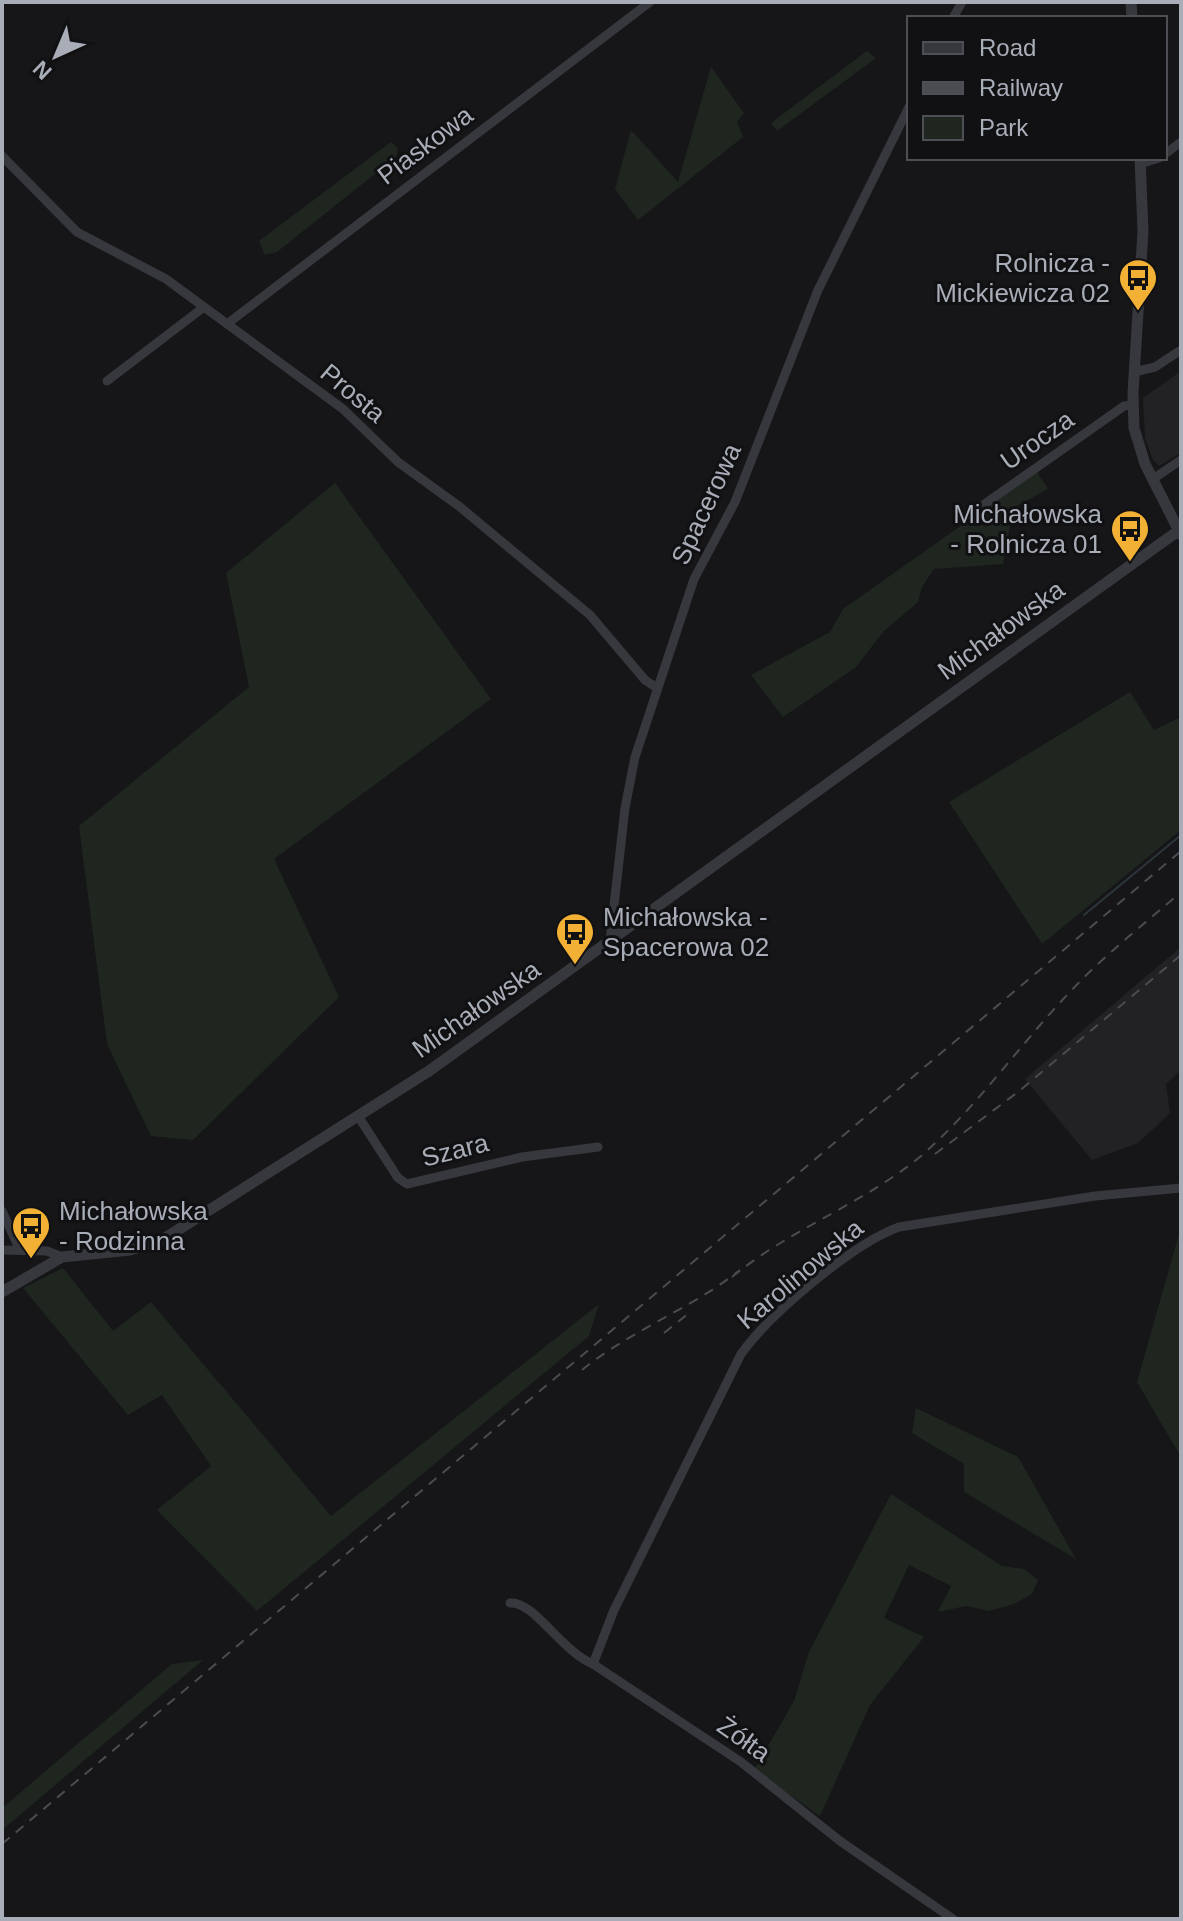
<svg xmlns="http://www.w3.org/2000/svg" width="1183" height="1921" font-family="Helvetica,sans-serif">
<style>
.built{fill:#222225}
.green{fill:#1e261f}
.lines{fill:none;stroke-linecap:round;stroke-linejoin:round}
.stream{stroke:#2c353c;stroke-width:2}
.minor{stroke:#37383d;stroke-width:9}
.tertiary{stroke:#37383d;stroke-width:11}
.rail{stroke:#4a4c52;stroke-width:2;stroke-dasharray:10 8;stroke-linecap:butt}
.labels{text-anchor:middle;dominant-baseline:central;stroke-width:6;stroke-linejoin:round;paint-order:stroke}
.street-label{font-size:26px;fill:#a8adb8;stroke:#111113}
.poi-label{font-size:26px;fill:#a8adb8;stroke:#111113;text-anchor:end}
</style>
<rect width="100%" height="100%" fill="#161618"/>
<g class="built">
<path d="M1181,371v82l-22,13 -6,-6 -8,-22 -2,-40z"/>
<path d="M1181,947v123l-15,14 4,29 -32,30 -46,17 -67,-81z"/>
</g>
<g class="green">
<path d="M867,51l9,7 -99,73 -6,-8z"/>
<path d="M711,67l33,46 -7,9 6,15 -105,83 -23,-31 16,-59 47,52z"/>
<path d="M391,142l7,6 -2,9 -119,95 -12,3 -6,-14z"/>
<path d="M1037,472l11,17 -35,19 -10,56 -69,5 -12,18 -4,15 -34,29 -29,37 -72,49 -32,-42 79,-43 13,-23z"/>
<path d="M335,483l156,216 -217,160 65,138 -146,143 -42,-4 -44,-92 -28,-218 170,-139 -23,-114z"/>
<path d="M1130,692l24,38 27,-13v113l-139,114 -93,-142z"/>
<path d="M1181,1227v230l-44,-75z"/>
<path d="M63,1268l50,63 38,-29 180,214 268,-212 -10,32 -332,275 -100,-101 54,-44 -49,-71 -34,20 -105,-127z"/>
<path d="M916,1408l102,49 58,102 -112,-67v-28l-52,-31z"/>
<path d="M891,1494l111,72 22,3 14,11 -6,14 -18,10 -25,7 -23,-5 -28,6 13,-26 -42,-21 -25,53 40,19 -54,68 -50,111 -66,-46 40,-69 15,-49z"/>
<path d="M203,1660l-201,170v-22l170,-144z"/>
</g>
<g class="lines">
<path class="stream" d="M1084,915l97,-80"/>
<g class="minor">
<path d="M953,18l9,-16"/>
<path d="M1165,154l16,-12"/>
<path d="M2,156l75,76 89,47 177,130 55,53 62,45 130,108 55,65 12,8"/>
<path d="M1140,164l19,-6"/>
<path d="M227,324l423,-322"/>
<path d="M1134,372l21,-5 26,-17"/>
<path d="M107,381l97,-74"/>
<path d="M1153,479l28,-19"/>
<path d="M969,515l155,-109 9,-1"/>
<path d="M610,941l15,-133 10,-51 59,-178 41,-77 83,-212 91,-183"/>
<path d="M358,1116l40,62 9,6 115,-27 76,-10"/>
<path d="M2,1211l18,39"/>
<path d="M2,1250l45,1 15,6"/>
<path d="M510,1603c23,-3 52,49 83,61l148,98 99,79 113,78"/>
<path d="M593,1664l21,-54 127,-256c29,-40 111,-110 158,-127l196,-31 86,-8"/>
</g>
<g class="tertiary">
<path d="M1131,2l1,16"/>
<path d="M1140,158l3,73 -10,162 1,35 11,36 36,71"/>
<path d="M2,1292l60,-35 68,-7 32,-10 267,-169 749,-540"/>
</g>
<g class="rail">
<path d="M935,1154l83,-62 163,-137"/>
<path d="M732,1277c58,-48 131,-73 189,-121 55,-48 97,-109 147,-162 34,-37 75,-69 113,-102"/>
<path d="M664,1333l25,-20"/>
<path d="M582,1370c49,-40 109,-61 158,-100"/>
<path d="M2,1844l1179,-993"/>
</g>
</g>
<defs>
<symbol id="bus-pin" viewBox="-11 -11 22 30"><path d="M0 17L-7.5 6A9.5 9.5 0 1 1 7.5 6Z" fill="#f2b134" stroke="#111113"/><path d="M-5-6H5V4H4V6H2V4H-2V6H-4V4H-5ZM-3.5-4V0h7V-4ZM-3.5 1.2v1.5H-2V1.2ZM2 1.2v1.5H3.5V1.2Z" fill="#111"/></symbol>
</defs>
<g fill-rule="evenodd">
<use href="#bus-pin" x="1116" y="256" width="44" height="60"/>
<use href="#bus-pin" x="1108" y="507" width="44" height="60"/>
<use href="#bus-pin" x="553" y="910" width="44" height="60"/>
<use href="#bus-pin" x="9" y="1204" width="44" height="60"/>
</g>
<g class="labels">
<g class="street-label">
<text transform="translate(425 145) rotate(-37)">Piaskowa</text>
<text transform="translate(353 393) rotate(40)">Prosta</text>
<text transform="translate(1037 440) rotate(-35)">Urocza</text>
<text transform="translate(706 504) rotate(-65)">Spacerowa</text>
<text transform="translate(1001 630) rotate(-36)">Michałowska</text>
<text transform="translate(476 1009) rotate(-35)">Michałowska</text>
<text transform="translate(455 1150) rotate(-14)">Szara</text>
<text transform="translate(800 1274) rotate(-40)">Karolinowska</text>
<text transform="translate(744 1739) rotate(35)">Żółta</text>
</g>
<g class="poi-label">
<text x="1110" y="263">Rolnicza -<tspan x="1110" dy="30">Mickiewicza 02</tspan></text>
<text x="1102" y="514">Michałowska<tspan x="1102" dy="30">- Rolnicza 01</tspan></text>
<text x="603" y="917" text-anchor="start">Michałowska -<tspan x="603" dy="30">Spacerowa 02</tspan></text>
<text x="59" y="1211" text-anchor="start">Michałowska<tspan x="59" dy="30">- Rodzinna</tspan></text>
</g>
</g>
<rect width="1183" height="1921" fill="none" stroke="#a8adb8" stroke-width="8"/>
<rect x="907" y="16" width="260" height="144" fill="#111113" stroke="#4d4f55" stroke-width="2"/>
<rect x="923" y="42" width="40" height="12" fill="#37383d" stroke="#4d4f55" stroke-width="2"/>
<text x="979" y="56" font-size="24" fill="#a8adb8">Road</text>
<rect x="923" y="82" width="40" height="12" fill="#4a4c52" stroke="#4d4f55" stroke-width="2"/>
<text x="979" y="96" font-size="24" fill="#a8adb8">Railway</text>
<rect x="923" y="116" width="40" height="24" fill="#1e261f" stroke="#4d4f55" stroke-width="2"/>
<text x="979" y="136" font-size="24" fill="#a8adb8">Park</text>
<g transform="translate(56 56) rotate(224)" stroke="#111113" stroke-width="6" paint-order="stroke">
<path d="M0-6L14 30L0 20L-14 30Z" fill="#a8adb8"/>
<text y="-12" font-size="22" font-weight="bold" text-anchor="middle" fill="#a8adb8">N</text>
</g>
</svg>
